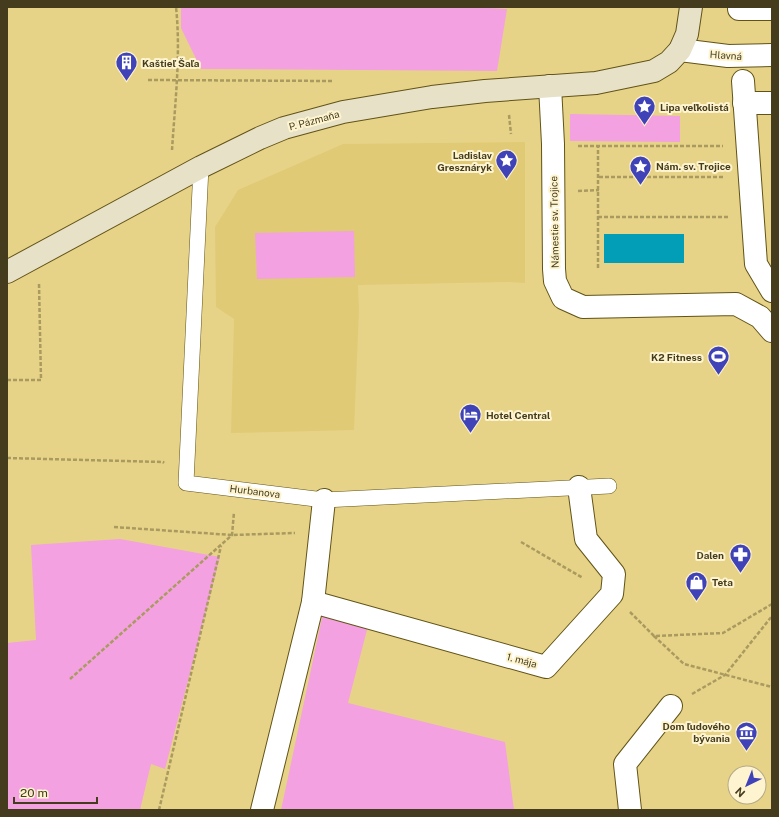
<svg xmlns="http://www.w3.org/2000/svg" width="779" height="817" font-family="'Public Sans',sans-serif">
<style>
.built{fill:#e0ca75}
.green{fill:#f3a1e0}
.water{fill:#029db7}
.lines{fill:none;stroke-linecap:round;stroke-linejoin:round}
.lane-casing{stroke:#615317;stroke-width:16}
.street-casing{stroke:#615317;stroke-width:24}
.secondary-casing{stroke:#615317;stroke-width:24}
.path{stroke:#a99a5f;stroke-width:2.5;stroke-dasharray:4 2;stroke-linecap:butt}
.lane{stroke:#fff;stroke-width:15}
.street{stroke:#fff;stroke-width:22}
.secondary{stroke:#e7e1c8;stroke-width:22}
.labels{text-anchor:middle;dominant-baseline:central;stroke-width:4;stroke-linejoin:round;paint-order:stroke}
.street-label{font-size:10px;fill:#443c1d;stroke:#fef4cf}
.poi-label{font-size:10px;font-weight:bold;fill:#443c1d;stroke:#fef4cf;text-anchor:start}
</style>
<rect width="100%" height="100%" fill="#e7d387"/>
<path class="built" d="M525,142v141l-17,-1 -150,3 1,25 -5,120 -123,3 3,-114 -18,-12 -1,-80 23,-37 105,-46z"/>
<g class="green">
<path d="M181,7h290l36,2 -10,62 -296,-2 -20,-41z"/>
<path d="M570,114l110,2v26l-110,-1z"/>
<path d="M354,231l1,46 -98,2 -2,-46z"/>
<path d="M120,539l100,18 -55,212 -14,-5 -11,46h-133v-167l29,-3 -5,-95z"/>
<path d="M323,613l45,13 -20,77 157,39 9,68h-233z"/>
</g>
<rect class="water" x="604" y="234" width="80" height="29"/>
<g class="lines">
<defs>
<path id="lane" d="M201,167l-15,316 138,17 285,-14"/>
<g id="street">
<path d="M739,9h33"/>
<path d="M680,50l48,6 44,-1"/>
<path d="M743,81l13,183 16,27"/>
<path d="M550,86l3,58 1,125 1,12 8,17 20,9 153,-3 24,13 12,14"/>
<path d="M744,103h28"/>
<path d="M313,602l233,65 66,-73 2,-20 -28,-35 -7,-52"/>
<path d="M262,810l51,-208 11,-102"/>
<path d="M630,810l-5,-46 46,-58"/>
</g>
<path id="secondary" d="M7,272l194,-105 59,-29 24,-10 59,-16 89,-15 53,-6 111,-8 58,-12 15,-9 11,-12 7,-16 4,-27"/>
</defs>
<use href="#lane" class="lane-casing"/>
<use href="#street" class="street-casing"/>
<use href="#secondary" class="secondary-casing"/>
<g class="path">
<path d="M148,80l184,1"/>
<path d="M509,115l2,19"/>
<path d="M578,146h145"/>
<path d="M172,150c3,-47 9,-96 4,-143"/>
<path d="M599,177h125"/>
<path d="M578,191l21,-1"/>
<path d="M598,217h130"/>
<path d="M598,268v-122"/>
<path d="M7,380h34l-2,-96"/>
<path d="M7,458l156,4 1,1"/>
<path d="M114,527l118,8 63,-2"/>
<path d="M521,542l62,36"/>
<path d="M630,612l24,24 69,-3 49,-29"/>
<path d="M654,636l30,28 88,23"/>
<path d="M70,679l162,-144 2,-23"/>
<path d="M692,694l33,-19 47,-59"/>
<path d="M159,810l62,-264"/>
</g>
<use href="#lane" class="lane"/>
<use href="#street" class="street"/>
<use href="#secondary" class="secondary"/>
</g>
<defs>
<symbol id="building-pin" viewBox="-11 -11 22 30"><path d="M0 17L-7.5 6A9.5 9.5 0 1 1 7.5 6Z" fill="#4043b8" stroke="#fef4cf"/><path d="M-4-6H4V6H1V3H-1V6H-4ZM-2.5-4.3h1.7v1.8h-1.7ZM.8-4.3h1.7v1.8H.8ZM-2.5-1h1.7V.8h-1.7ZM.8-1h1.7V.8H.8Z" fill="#fff"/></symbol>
<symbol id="sight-pin" viewBox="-11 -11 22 30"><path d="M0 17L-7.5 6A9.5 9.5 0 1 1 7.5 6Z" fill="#4043b8" stroke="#fef4cf"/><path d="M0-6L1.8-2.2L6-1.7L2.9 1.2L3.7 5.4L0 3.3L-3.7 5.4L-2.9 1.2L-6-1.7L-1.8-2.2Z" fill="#fff"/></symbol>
<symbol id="stadium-pin" viewBox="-11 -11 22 30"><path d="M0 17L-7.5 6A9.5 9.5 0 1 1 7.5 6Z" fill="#4043b8" stroke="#fef4cf"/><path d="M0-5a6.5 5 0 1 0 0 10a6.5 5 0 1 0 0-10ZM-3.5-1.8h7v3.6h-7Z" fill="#fff"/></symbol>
<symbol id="hotel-pin" viewBox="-11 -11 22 30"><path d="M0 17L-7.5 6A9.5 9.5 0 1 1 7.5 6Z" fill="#4043b8" stroke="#fef4cf"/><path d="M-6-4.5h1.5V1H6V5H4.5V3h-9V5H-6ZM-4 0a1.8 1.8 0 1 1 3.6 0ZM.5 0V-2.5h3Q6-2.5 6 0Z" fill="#fff"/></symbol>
<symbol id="pharmacy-pin" viewBox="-11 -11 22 30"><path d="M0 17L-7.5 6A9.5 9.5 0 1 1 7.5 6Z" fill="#4043b8" stroke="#fef4cf"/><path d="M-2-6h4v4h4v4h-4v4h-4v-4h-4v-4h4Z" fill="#fff"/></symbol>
<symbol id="shop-pin" viewBox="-11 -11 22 30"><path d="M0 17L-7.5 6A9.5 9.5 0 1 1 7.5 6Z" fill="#4043b8" stroke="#fef4cf"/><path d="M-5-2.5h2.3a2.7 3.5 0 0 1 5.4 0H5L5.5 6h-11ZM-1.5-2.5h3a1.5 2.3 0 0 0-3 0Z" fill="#fff"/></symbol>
<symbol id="museum-pin" viewBox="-11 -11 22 30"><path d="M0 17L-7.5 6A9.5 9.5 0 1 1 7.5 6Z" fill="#4043b8" stroke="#fef4cf"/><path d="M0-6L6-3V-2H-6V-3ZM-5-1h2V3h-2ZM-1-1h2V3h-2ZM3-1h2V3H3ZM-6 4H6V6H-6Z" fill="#fff"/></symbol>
</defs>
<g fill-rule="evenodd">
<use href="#building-pin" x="114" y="50" width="25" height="34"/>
<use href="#sight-pin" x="632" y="94" width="25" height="34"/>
<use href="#sight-pin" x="494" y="148" width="25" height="34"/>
<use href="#sight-pin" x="628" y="154" width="25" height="34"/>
<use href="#stadium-pin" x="706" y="344" width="25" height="34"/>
<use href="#hotel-pin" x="458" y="402" width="25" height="34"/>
<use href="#pharmacy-pin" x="728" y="542" width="25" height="34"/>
<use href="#shop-pin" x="684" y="570" width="25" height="34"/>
<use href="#museum-pin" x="734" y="720" width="25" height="34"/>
</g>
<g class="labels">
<g class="street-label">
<text transform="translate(726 55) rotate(4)">Hlavná</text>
<text transform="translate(314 120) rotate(-15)">P. Pázmaňa</text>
<text transform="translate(554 222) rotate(-91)">Námestie sv. Trojice</text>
<text transform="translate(255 491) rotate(7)">Hurbanova</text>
<text transform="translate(522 660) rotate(15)">1. mája</text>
</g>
<g class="poi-label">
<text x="142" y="63">Kaštieľ Šaľa</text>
<text x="660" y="107">Lipa veľkolistá</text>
<text x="492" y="155" text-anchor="end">Ladislav<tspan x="492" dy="12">Gresznáryk</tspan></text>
<text x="656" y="166">Nám. sv. Trojice</text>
<text x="702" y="357" text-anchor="end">K2 Fitness</text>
<text x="486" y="415">Hotel Central</text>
<text x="724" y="555" text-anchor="end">Dalen</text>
<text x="712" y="582">Teta</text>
<text x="730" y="726" text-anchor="end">Dom ľudového<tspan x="730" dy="12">bývania</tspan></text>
</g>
</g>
<rect width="779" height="817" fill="none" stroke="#443c1d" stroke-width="16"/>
<g transform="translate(747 785) rotate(223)"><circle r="19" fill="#fef4cf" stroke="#b4aa88"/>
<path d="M0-3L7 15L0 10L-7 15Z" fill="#4043b8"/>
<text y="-6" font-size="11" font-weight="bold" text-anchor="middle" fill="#443c1d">N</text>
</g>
<path d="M14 797v6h83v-6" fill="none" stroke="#443c1d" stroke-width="2"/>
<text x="20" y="797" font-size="12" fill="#443c1d" stroke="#fef4cf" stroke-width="3" paint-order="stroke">20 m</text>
</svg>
